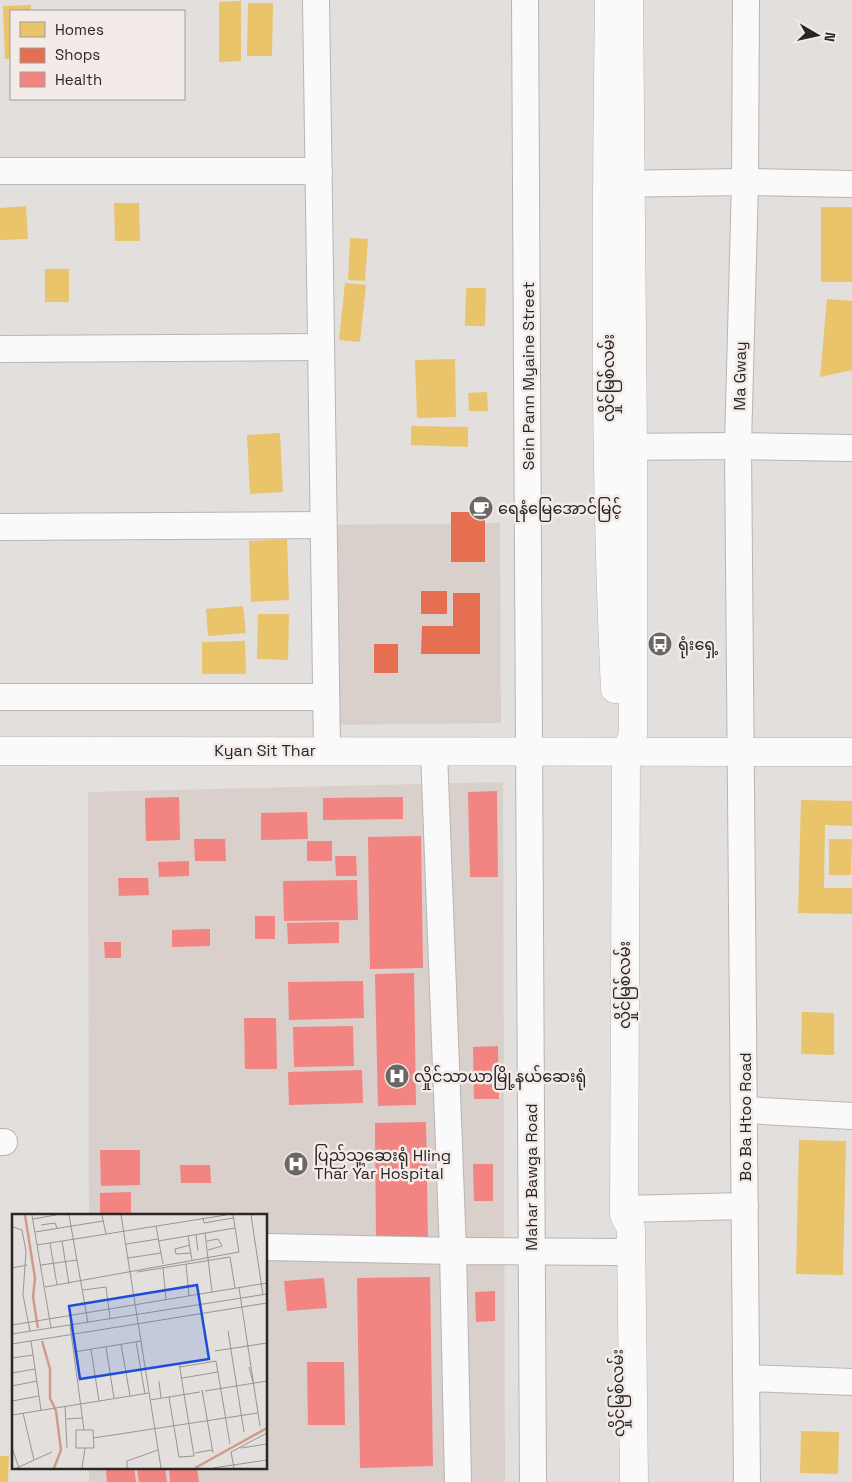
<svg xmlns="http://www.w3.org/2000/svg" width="852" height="1482" font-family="'Space Grotesk','Noto Sans Myanmar',sans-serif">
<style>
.built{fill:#d9cfcb}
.homes{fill:#e9c46a}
.shops{fill:#e76f51}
.health{fill:#f28482}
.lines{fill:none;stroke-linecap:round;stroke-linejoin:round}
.minor-casing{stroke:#b8b5b4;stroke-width:28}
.major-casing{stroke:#b8b5b4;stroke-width:29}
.minor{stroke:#fbfafa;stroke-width:26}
.major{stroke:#fbfafa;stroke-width:28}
.labels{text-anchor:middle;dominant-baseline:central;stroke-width:5;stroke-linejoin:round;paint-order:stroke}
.street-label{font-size:16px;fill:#292625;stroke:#f3ebe8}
.poi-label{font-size:16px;fill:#292625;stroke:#f3ebe8;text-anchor:start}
.inset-river{fill:none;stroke:#d09c8a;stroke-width:2.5}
.inset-road{fill:none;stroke:#999593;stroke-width:1}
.view{fill:#1d4ed8;fill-opacity:0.15;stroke:#1d4ed8;stroke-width:2.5}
.inset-edge{fill:none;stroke:#292625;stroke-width:2.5}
</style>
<rect width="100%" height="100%" fill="#e3dfdd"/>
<g class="built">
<path d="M500,523l1,200 -175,2 -3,-200z"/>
<path d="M503,782l2,700h-416v-14h177v-252h-177l-1,-424z"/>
</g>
<g class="homes">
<path d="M241,1v60l-22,1v-60z"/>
<path d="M248,3h25l-1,53h-25z"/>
<path d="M31,5v6h-20v48h-6l-2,-53z"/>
<path d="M114,203h25l1,38h-25z"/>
<path d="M26,206l2,33 -28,1v-32z"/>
<rect x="821" y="207" width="31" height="75"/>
<path d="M350,238l18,1 -3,42 -17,-1z"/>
<rect x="45" y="269" width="24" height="33"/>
<path d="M345,283l21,2 -6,57 -21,-2z"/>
<path d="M466,288h20l-1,38h-20z"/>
<path d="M827,299l25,2v69l-32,7z"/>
<path d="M455,359l1,58 -39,1 -2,-58z"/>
<path d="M487,392l1,19h-19l-1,-18z"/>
<path d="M411,426l57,1v20l-57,-2z"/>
<path d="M280,433l3,59 -33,2 -3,-59z"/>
<path d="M287,539l2,61 -38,2 -2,-61z"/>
<path d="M243,606l3,27 -38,3 -2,-27z"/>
<path d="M258,614h31l-1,46 -31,-1z"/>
<path d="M245,641l1,33h-44v-32z"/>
<path d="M801,800l51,1v25l-27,-1 -1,63h28v26l-54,-1z"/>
<path d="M829,839h23l-1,36h-22z"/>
<path d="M802,1012l32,1v42l-33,-1z"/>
<path d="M799,1140l47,1 -3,134 -47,-1z"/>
<path d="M801,1431l38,1 -1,42 -38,-1z"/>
<path d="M0,1456h9l-1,26h-8z"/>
</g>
<g class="shops">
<rect x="451" y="512" width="34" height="50"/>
<rect x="421" y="591" width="26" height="23"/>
<path d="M453,593h27v61h-59l1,-28h31z"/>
<rect x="374" y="644" width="24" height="29"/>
</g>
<g class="health">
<path d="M497,791l1,86h-28l-2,-85z"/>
<path d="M179,797l1,43 -34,1 -1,-43z"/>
<path d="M403,797v22l-80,1v-22z"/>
<path d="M307,812l1,27 -47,1v-27z"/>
<path d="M421,836l2,132 -53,1 -2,-132z"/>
<path d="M194,839h31l1,22h-31z"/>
<rect x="307" y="841" width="25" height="20"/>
<path d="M335,856h21l1,20h-21z"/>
<path d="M189,861v15l-30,1 -1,-15z"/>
<path d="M118,878h30l1,17 -30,1z"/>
<path d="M357,880l1,40 -74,1 -1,-40z"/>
<rect x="255" y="916" width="20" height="23"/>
<path d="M339,922v21l-51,1 -1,-21z"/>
<path d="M210,929v17l-38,1v-17z"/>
<path d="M104,942h17v16h-16z"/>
<path d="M414,973l2,132 -38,1 -3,-132z"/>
<path d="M363,981l1,37 -75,2 -1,-38z"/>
<path d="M244,1018h32l1,51h-32z"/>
<path d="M353,1026l1,40 -60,1 -1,-40z"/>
<path d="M498,1046l1,53h-25l-1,-52z"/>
<path d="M362,1070l1,33 -74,2 -1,-33z"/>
<path d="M426,1122l2,119 -52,1 -1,-119z"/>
<path d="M100,1150h40v35l-39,1z"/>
<path d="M473,1164h20v37h-19z"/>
<path d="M180,1165h30l1,18h-30z"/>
<path d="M131,1192v24h-31v-23z"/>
<path d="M430,1277l3,189 -73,2 -3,-190z"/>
<path d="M324,1278l3,30 -40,3 -3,-30z"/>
<path d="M495,1291v30l-19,1 -1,-30z"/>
<path d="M307,1362h37l1,63h-37z"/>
<path d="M124,1468h10l2,14h-29l-1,-12z"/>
<path d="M137,1468h28l2,14h-28z"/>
<path d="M169,1468h28l2,14h-29z"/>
</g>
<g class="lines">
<defs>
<g id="minor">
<path d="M316,0l11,750"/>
<path d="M525,0l8,1482"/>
<path d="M746,0l-1,182 -7,264 9,1036"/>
<path d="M0,171h319"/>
<path d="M608,184l137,-2 107,2"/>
<path d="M0,349l321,-2"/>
<path d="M610,447l128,-1 114,2"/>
<path d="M0,527l323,-2"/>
<path d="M0,697h325"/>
<path d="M745,1110l107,6"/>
<path d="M0,1142h4"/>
<path d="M624,1209l121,-3"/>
<path d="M266,1247l187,4 -19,-499"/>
<path d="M746,1378l106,4"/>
<path d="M458,1482l-5,-231 163,1 15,-2"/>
</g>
<g id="major">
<path d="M609,0c-3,230 -5,460 6,689"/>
<path d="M629,0l4,446v288l-7,20 -2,461 7,13 3,254"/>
<path d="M0,751l852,1"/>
</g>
</defs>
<use href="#minor" class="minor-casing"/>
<use href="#major" class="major-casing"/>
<use href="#minor" class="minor"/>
<use href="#major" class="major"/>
</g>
<defs>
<symbol id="cafe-disc" viewBox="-11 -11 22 22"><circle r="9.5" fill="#6a6765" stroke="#f3ebe8"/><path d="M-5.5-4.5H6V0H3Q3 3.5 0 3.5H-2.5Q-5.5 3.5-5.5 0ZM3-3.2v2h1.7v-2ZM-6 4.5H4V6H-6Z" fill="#fff"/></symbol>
<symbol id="bus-disc" viewBox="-11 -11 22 22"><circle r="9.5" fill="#6a6765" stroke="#f3ebe8"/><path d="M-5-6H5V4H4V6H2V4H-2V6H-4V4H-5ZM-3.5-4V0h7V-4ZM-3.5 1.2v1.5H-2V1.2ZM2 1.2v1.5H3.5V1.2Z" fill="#fff"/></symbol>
<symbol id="hospital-disc" viewBox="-11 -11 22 22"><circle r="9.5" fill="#6a6765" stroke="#f3ebe8"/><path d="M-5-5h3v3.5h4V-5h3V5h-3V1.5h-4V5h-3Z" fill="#fff"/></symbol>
</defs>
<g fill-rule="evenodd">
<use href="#cafe-disc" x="467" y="494" width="28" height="28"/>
<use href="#bus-disc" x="646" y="630" width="28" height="28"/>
<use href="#hospital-disc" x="383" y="1062" width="28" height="28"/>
<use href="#hospital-disc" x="282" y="1150" width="28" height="28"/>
</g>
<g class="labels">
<g class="street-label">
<text transform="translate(528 376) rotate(-90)">Sein Pann Myaine Street</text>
<text transform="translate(740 376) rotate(-89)">Ma Gway</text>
<text transform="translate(608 378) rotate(-90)">လှိုင်မြစ်လမ်း</text>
<text x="265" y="750">Kyan Sit Thar</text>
<text transform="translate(624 985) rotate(-90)">လှိုင်မြစ်လမ်း</text>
<text transform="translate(745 1117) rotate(-90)">Bo Ba Htoo Road</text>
<text transform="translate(531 1177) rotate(-90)">Mahar Bawga Road</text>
<text transform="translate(618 1393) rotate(-91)">လှိုင်မြစ်လမ်း</text>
</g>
<g class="poi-label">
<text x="498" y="508">ရေနံမြေအောင်မြင့်</text>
<text x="678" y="644">ရုံးရှေ့</text>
<text x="414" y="1076">လှိုင်သာယာမြို့နယ်ဆေးရုံ</text>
<text x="314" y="1155">ပြည်သူ့ဆေးရုံ Hling<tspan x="314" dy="18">Thar Yar Hospital</tspan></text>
</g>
</g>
<g transform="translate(12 1214)">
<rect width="255" height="255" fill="#e3dfdd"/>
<path class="inset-river" d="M13,1l10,63 -2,19 5,31M30,127l8,28v29l6,13 5,39 -7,18M183,254l72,-40"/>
<path class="inset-road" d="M20,1l19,113M57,1l19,108M90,1l4,19M109,1l40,253M239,1l12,80M191,4l1,5 29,-5M21,5l23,-4M29,11l14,-2 2,5M144,12l7,38M1,13l9,3 4,21 -3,44 7,36M23,18l68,-11M193,19l7,59M184,21l2,16M176,22l4,24M50,27l7,43M146,27l77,-13M195,27l11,-2 4,7 -14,4M38,29l7,42M114,30l32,-5M25,31l189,-30M178,31l-15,4 1,5 15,-1M218,43l5,31M116,44l33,-5M174,50l3,32M29,51l36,-5M0,54l15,-3M151,54l3,32M125,58l93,-15M33,73l194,-35 -6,-37M227,74l21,138M71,76l23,-3 4,31M0,111l255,-42M58,111l14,105M216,117l16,101M0,120l255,-40M19,127l10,69M124,128l9,52M0,130l255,-41M109,130l9,52M94,133l8,51M79,135l8,52M203,137l52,-8M62,138l67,-11M0,144l21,-3M168,153l36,-6 14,83M237,153l4,15M0,159l23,-4M170,164l36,-6M147,167l2,17M0,172l25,-5M193,177l62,-10M191,180l-1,-4 11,63M157,183l10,60 15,-1 -15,-93M138,186l50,-8M0,187l27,-5M53,192l2,42M0,201l137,-22M55,205l16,-1M64,216h17l1,18h-18zM81,224l165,-25M0,234l7,20M229,234l26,-4M183,239l17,-3M22,246l18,-8M5,254l17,-8 -11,-47M70,254l3,-20M115,254v-7l31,-11M201,254l54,-8M222,254l-3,-16 36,-19"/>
<path class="view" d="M185,71l12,74 -129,20 -11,-73z"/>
<rect width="255" height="255" class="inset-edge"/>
</g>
<rect x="10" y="10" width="175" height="90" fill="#f3ebe8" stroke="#a29c9a"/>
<rect x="20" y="22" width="25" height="15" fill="#e9c46a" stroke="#a29c9a"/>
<text x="55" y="35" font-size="15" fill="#292625">Homes</text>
<rect x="20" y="48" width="25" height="15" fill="#e76f51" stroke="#a29c9a"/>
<text x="55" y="60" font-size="15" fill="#292625">Shops</text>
<rect x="20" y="72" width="25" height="15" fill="#f28482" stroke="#a29c9a"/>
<text x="55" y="85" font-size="15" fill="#292625">Health</text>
<g transform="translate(817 35) rotate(99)" stroke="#f3ebe8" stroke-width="4" paint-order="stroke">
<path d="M0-4L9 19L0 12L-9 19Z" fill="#292625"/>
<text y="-8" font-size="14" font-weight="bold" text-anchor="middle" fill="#292625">N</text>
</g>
</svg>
